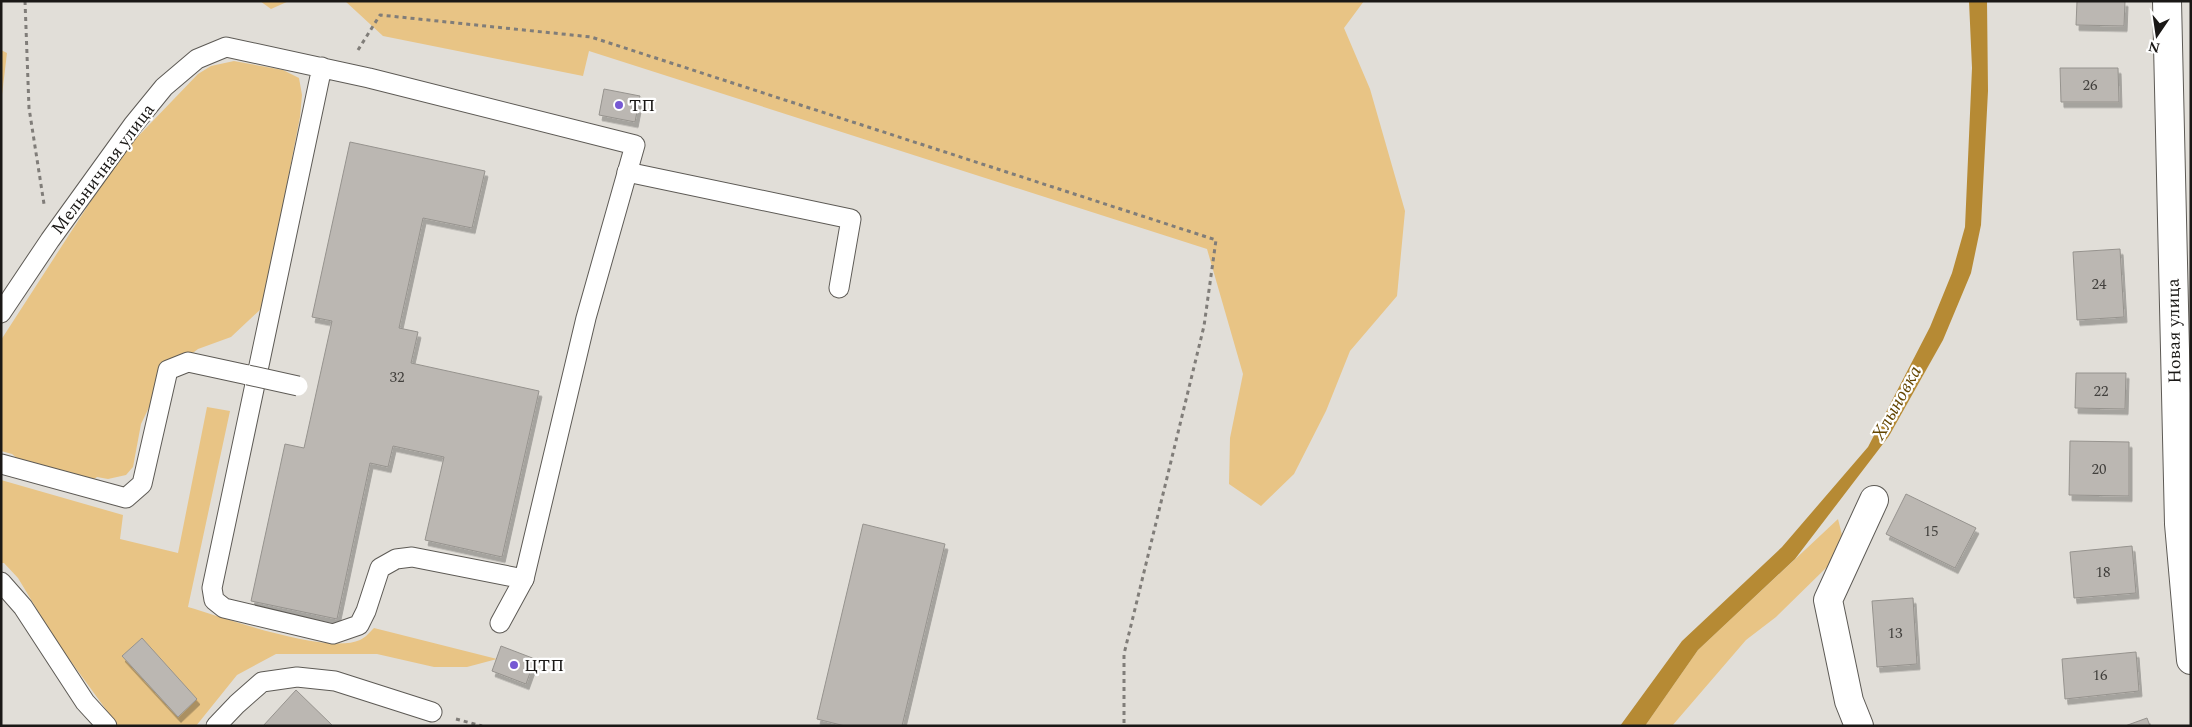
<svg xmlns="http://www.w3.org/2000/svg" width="2192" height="727" font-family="Spectral,serif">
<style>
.green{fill:#e8c485}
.water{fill:#b68a34}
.building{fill:#bbb7b2;stroke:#96938e;filter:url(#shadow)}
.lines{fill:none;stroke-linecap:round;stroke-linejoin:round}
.lane-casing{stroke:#5d5a55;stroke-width:21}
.street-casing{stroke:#5d5a55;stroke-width:30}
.path{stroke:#807d79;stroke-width:3;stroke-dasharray:4 4;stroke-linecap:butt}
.lane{stroke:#fff;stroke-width:19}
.street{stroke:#fff;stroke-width:28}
.lane-bridge-casing{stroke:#5d5a55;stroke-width:21;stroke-linecap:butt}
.lane-bridge{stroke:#fff;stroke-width:19}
.poi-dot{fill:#7659d3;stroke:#fff;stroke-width:2}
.labels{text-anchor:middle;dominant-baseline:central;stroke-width:4.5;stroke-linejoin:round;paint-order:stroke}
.number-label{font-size:15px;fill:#42403d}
.poi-label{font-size:18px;fill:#1a1816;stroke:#fff;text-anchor:start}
.street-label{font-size:18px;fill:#1a1816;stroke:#fff}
.water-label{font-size:19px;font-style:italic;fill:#634500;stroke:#fff}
</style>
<defs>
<filter id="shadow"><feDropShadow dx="3" dy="5.5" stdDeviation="0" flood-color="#0004"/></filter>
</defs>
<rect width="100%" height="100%" fill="#e1ded8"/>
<g class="green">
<path d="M260,1h29l-18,8z"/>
<path d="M345,1h1019l-20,27 26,61 35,122 -8,85 -47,55 -24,60 -32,63 -33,32 -32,-22 1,-46 13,-64 -36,-125 -618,-198 -6,25 -200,-40z"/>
<path d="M1,50l6,3 -6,50z"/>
<path d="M234,61l49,9 16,8 3,17 -2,22 -37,190 -32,30 -33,12 -8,6 -35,40 -14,29 -8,43 -7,8 -18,4 -11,-2 -7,5 -63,-16 -15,-12 -11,-3v-111l121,-187 76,-79 13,-8z"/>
<path d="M207,407l23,4 -42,196c37,11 139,48 172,33 5,-2 10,-8 14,-12l123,31 -30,8h-33l-57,-13h-101l-39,21 -41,51h-78l-62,-85 -38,-63 -14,-15h-3v-83l122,35 -3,24 58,14z"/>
<path d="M1838,519l6,24 -16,23 -52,51 -30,23 -74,86h-27l53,-76z"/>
</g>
<path class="water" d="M1969,1h18l1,90 -7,134 -10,48 -28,67 -54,96 -94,123 -97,91 -53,76h-25l62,-85 100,-94 86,-100 62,-120 22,-54 13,-46 7,-159z"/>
<g class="building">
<path d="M2077,1h48l-1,25 -48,-1z"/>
<path d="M2060,68h58l1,34h-58z"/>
<path d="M604,89l36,7 -5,26 -36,-7z"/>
<path d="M350,142l135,29 -13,57 -49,-10 -24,110 19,4 -7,31 128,28 -37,166 -77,-17 19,-83 -51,-11 -5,21 -18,-4 -33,156 -86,-18 34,-157 19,4 28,-127 -20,-4z"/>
<path d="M2120,249l4,68 -47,3 -4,-68z"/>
<path d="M2076,373h50l-1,36 -50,-1z"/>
<path d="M2070,441l59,1v54l-60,-1z"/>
<path d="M1906,494l70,34 -21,40 -69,-34z"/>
<path d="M863,524l82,20 -43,182h-57l-28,-7z"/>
<path d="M2132,546l4,47 -62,5 -4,-46z"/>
<path d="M1913,598l4,66 -40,3 -5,-66z"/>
<path d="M142,638l55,61 -19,18 -56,-61z"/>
<path d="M501,646l34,13 -9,25 -34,-13z"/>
<path d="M2136,652l3,39 -74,8 -3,-40z"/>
<path d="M296,690l37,36h-70z"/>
<path d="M2147,718l3,8h-25z"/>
</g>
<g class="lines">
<defs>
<g id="lane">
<path d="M627,172l224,47 -12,69"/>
<path d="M1,313l49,-73 83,-115 31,-38 33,-28 29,-12 143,31 266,67 -49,173 -62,261 -112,-22 -16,2 -16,9 -14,43 -7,14 -26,9 -109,-26 -10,-8 -2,-12 110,-521"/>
<path d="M1,464l125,34 16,-14 26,-114 20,-8 60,13"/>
<path d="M1,582l22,25 62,95 22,24"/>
<path d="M500,623l24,-44"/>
<path d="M216,726l21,-22 25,-22 35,-5 38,4 97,31"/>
</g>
<g id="street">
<path d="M2167,1l12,523 12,136"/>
<path d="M1859,726l-10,-25 -21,-101 46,-100"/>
</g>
</defs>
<use href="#lane" class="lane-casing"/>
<use href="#street" class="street-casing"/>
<g class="path">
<path d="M25,1l4,107 15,96"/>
<path d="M358,50l22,-35 211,22 625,203 -12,86 -80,328v72"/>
<path d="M456,719l26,7"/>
</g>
<use href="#lane" class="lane"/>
<use href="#street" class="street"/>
<defs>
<path id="lane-bridge" d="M248,375l50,11"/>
</defs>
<use href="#lane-bridge" class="lane-bridge-casing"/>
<use href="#lane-bridge" class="lane-bridge"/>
</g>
<g class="poi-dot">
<circle cx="619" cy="105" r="5"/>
<circle cx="514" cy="665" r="5"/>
</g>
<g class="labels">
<g class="number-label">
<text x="2090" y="85">26</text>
<text x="2099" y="284">24</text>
<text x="397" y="377">32</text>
<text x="2101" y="391">22</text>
<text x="2099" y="469">20</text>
<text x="1931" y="531">15</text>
<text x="2103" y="572">18</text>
<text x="1895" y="633">13</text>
<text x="2100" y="675">16</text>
</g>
<g class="poi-label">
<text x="629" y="105">ТП</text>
<text x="524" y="665">ЦТП</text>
</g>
<g class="street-label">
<text transform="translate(103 169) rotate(-53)">Мельничная улица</text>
<text transform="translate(2174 331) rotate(-91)">Новая улица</text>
</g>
<g class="water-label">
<text transform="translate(1897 403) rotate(-61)">Хлыновка</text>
</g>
</g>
<rect width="2192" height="727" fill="none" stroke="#1a1816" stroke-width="5"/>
<g transform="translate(2157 35) rotate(193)" stroke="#ffffff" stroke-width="4" paint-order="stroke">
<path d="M0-4L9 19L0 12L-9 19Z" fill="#1a1816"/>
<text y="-8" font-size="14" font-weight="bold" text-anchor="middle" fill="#1a1816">N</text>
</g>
</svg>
